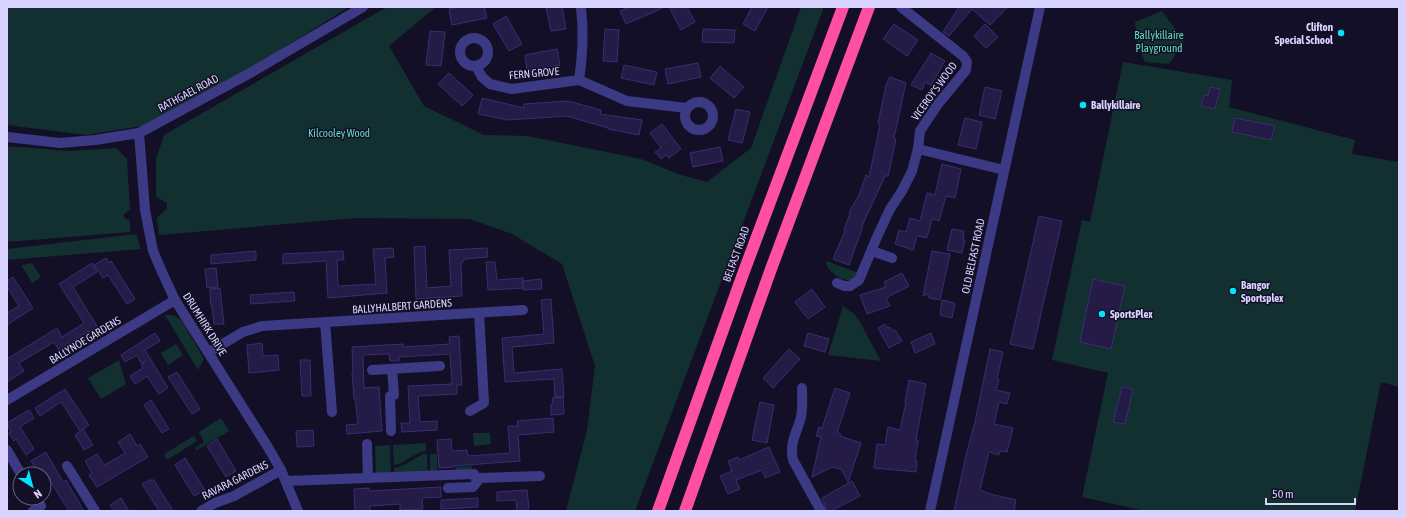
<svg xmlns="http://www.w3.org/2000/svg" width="1406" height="518" font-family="'Asap Condensed',sans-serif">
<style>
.green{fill:#12302f}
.building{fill:#241b47;stroke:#3b2d73}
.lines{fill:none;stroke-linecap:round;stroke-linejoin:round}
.minor{stroke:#3d3a85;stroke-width:10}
.highway{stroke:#ff4fa3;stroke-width:12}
.poi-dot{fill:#00e5ff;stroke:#130f26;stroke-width:1.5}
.labels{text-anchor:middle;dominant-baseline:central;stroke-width:3;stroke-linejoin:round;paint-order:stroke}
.poi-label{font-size:11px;font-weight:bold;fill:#d9d4ff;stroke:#130f26;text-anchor:start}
.park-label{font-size:11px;fill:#5fe0c0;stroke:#130f26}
.street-label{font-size:11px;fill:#d9d4ff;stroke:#130f26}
</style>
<rect width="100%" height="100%" fill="#130f26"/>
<g class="green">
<path d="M7,7h342l-100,62 -107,57 -56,9 -79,-10z"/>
<path d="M387,7h49l-47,39 35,60 60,29 44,1 113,23 40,16 26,7 44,-34 50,-141h23l-189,504h-69l21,-81 8,-64 -33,-102 -50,-30 -42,-15 -113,-1 -198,17 -2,-18 10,-8v-6l-11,-6v-38l8,-24z"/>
<path d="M1162,11l22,30 -15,23 -24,-2 -7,-16 -3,-24z"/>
<path d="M1123,62l109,18 -3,27 126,33 -3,14 47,8v225l-18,-5 -26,129h-210l-63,-14 26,-124 -56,-13 30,-140 8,2z"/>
<path d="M7,146l63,5 46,-3 11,11 3,51 -6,4v4l6,3v11l-123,10z"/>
<path d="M136,234l5,15 -134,11v-11z"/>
<path d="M826,261l33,12 -7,7c-10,2 -26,-9 -26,-19z"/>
<path d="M32,263l9,14 -9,6 -11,-18z"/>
<path d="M843,306l11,8 6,8 21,39 -53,-6z"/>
<path d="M165,315c7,-1 11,1 17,6l22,38 -6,11z"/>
<path d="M176,344l7,11 -15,10 -7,-12z"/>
<path d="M119,360l7,24 -25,15 -13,-21z"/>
<path d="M221,418l8,13 -32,19 -2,-2 9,-6 -5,-10z"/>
<path d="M473,433h17l1,11 -17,2z"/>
<path d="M194,436l3,5 -30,19 -3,-6z"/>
<path d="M426,443v8c-12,2 -20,12 -32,14l-1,-20z"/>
<path d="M390,445l1,31 -15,1 -1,-31z"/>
<path d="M423,454h4l1,20 -34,2v-8l10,-3z"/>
<path d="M430,454h7v17l19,-1 -1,-3 17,-1v6l-42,2z"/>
</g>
<g class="building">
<path d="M459,7h25l3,11 -35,7 -3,-16z"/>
<path d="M546,7h16l4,22 -15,2z"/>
<path d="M629,7h36l-39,17 -6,-13z"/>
<path d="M669,7h18l8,15 -14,8z"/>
<path d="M752,7h16l-13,24 -12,-7z"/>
<path d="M959,7h49l-18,18 -18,-16 -23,27 -6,-4z"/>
<path d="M506,16l16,28 -13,7 -16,-27z"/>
<path d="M894,24l24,16 -11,16 -24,-17z"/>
<path d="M985,24l13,13 -12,11 -12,-12z"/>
<path d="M605,29l14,1 -2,32 -14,-1z"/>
<path d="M703,29l32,1 -1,13 -32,-1z"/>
<path d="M430,31l15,1 -4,34 -15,-1z"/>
<path d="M557,49l3,16 -33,6 -2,-16z"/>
<path d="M931,53l14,8 -14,24 -6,-3 -3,8 -11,-5z"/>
<path d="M698,63l3,14 -33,7 -3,-15z"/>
<path d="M624,65l33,7 -3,13 -33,-7z"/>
<path d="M720,66l24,21 -10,11 -24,-20z"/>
<path d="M449,73l24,22 -11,11 -24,-22z"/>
<path d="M890,77l16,6 -12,55 2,1 -6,28 -2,9h-3l-23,50h1l-14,39 -16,-6 12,-28 -1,-1 6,-17 -1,-1 10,-17 7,-20 3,2 11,-52 -2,-1 8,-39z"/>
<path d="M985,87l17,4 -7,28 -16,-4z"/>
<path d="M1210,87l10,2 -5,20 -14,-3 3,-11 4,1z"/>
<path d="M482,98l42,10v-4l44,-3 33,9 -1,4 42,6 -3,15 -31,-6v-1l-41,-12 -59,4 -30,-6z"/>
<path d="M736,109l14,3 -8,31 -14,-3z"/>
<path d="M965,118l17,4 -6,27 -18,-4z"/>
<path d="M1235,118l40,8 -4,14 -39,-8z"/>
<path d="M662,124l19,25 -12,9 -3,-3 -5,4 -6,-7 6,-4 -11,-15z"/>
<path d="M720,147l3,14 -30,6 -3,-14z"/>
<path d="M942,164l19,5 -6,29 -9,-2 -7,25 -7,-2 -5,19 -10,-2 -4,14 -18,-6 4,-14 7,2 4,-14 10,3 7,-28 8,2z"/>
<path d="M1039,216l23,5 -29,128 -23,-5z"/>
<path d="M952,229l12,2 -1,8 2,1 -3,13 -15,-3z"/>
<path d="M425,246l2,42 24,-2 -2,-36 38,-2 1,9 -23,2 -4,5 1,32 -46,3 -2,-52z"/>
<path d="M393,248l1,9 -9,1 2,35 -59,5 -2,-37 -43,3v-10l60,-3 1,9h-7l1,26 38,-2 -3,-35z"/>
<path d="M256,251v9l-45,4v-9z"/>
<path d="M932,251l18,3 -10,46 -11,-2 -1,-4 -5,2z"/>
<path d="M106,258l3,5 2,-2 24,38 -8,5 -19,-29 -5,3 -9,-13z"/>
<path d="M486,262h9l2,18 26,-2v10l-35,2z"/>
<path d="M92,263l5,9 -24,15 27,44 -8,5 -3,-5 -30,19 -5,-8 -35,21 5,8 -17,11v-23l50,-31 5,9 22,-14 -25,-39z"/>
<path d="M216,268l2,19 -11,1 -2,-19z"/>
<path d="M902,273l7,13 -23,12 4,8 -23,8 -7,-19 26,-8 -2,-5z"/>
<path d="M13,277l20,31 -26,17v-12l12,-7 -12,-19v-6z"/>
<path d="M541,279l1,10 -19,1v-9z"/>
<path d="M1093,279l32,7 -14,63 -31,-7z"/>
<path d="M220,288l4,36h-10l-2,-18h-1l-1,-17z"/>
<path d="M812,289l13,18 -17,12 -13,-17z"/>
<path d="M294,292l1,9 -44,3 -1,-9z"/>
<path d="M551,299l3,44 -42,4 2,26 48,-4 2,28h-1l1,17 -13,1v-11h2l-1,-6 11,-1h-8l-1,-18 -49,3 -3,-44 42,-4 -3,-34z"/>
<path d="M942,300l13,3 -3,15 -12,-3z"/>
<path d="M885,324l3,4 2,-1 3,4 2,-1 7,11 -13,7 -11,-20z"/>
<path d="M155,333l5,8 -15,9 23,38 -9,6 -12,-18 -12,8 -5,-8 13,-8 -2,-3 5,-4 -5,2 -4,-8 -12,7 -4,-7z"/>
<path d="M808,333l21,6 -4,13 -21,-6z"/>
<path d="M931,333l4,11 -20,9 -4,-11z"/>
<path d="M459,336l3,49h-5v9l-39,2 2,26 17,-1v9l-35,2 -1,-9h9l-2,-37 44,-2 -2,-30 -51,3v4h-9l-1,-7h-3l-23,1 1,33 15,-1 3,44 -35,3 -1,-9 12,-1 -3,-26 -1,1 -2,-26h1l-1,-26 51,-3v3l47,-3 -1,-7z"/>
<path d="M262,343l1,13 15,-1 1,15 -30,3 -2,-28z"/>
<path d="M789,349l11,10 -27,29 -10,-10z"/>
<path d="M990,349l13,3 -6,27 2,1 -3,10 14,3 -3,11 -8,-2 -5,22 19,4 -6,24 -7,-1 -1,4 -10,-3 -9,38 10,4 26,6 -2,11h-60l12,-56 9,-33z"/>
<path d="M300,360h10l1,36h-9z"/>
<path d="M177,372l23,37 -8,5 -24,-37z"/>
<path d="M909,380l17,4 -10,56h2l-3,21h2l-1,11 -42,-4 3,-24 8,1 3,-18 12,3 6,-28h-1z"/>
<path d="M1122,387l11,2 -8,35 -12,-2z"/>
<path d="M835,388l15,5 -13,40 4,1 -1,2 21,7 -13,39 -7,-13 -9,-2 -20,10 9,-40 -5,-1 3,-9 3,1z"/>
<path d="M65,389l24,36 -9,6 -19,-29 -21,14 -5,-8z"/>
<path d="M151,400l18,29 -7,4 -18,-28z"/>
<path d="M760,402l14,3 -7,38 -15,-3z"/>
<path d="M29,410l5,8 -14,9 14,22 -8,6 -10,-16 -2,2 -5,-8 2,-1 -4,-9z"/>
<path d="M553,418l1,14 -36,3 2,26 -67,5v1l-14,1 -2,-28 14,-1 1,12 15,-1 1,6 42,-3 -2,-27h10l-1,-5z"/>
<path d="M83,429l10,16 -9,5 -9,-15z"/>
<path d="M313,430l1,16 -17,1 -1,-16z"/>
<path d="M130,434l7,12 3,-2 8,13 -51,30 -8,-12 3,-2 -7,-12 12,-7 7,11 11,-6 10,-6 -7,-11z"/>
<path d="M217,439l19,32 -10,6 -19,-31z"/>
<path d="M769,447l11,25 -15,6 -3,-8 -26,10 4,9 -12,5 -8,-18 12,-5 -4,-10 10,-4 1,3z"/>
<path d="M46,452l17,30 3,-2 18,31h-15l-23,-37h-7l-8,-13z"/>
<path d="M185,458l20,32 -11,6 -19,-31z"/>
<path d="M150,480h4l19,31h-14l-17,-27z"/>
<path d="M852,481l8,15 -29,15h-4l-5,-13z"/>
<path d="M441,487v10l-19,1 1,11 -23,1v-6l-30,2v5h-15l-1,-22 15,-1v3z"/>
<path d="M527,490l2,19h-2v2h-10l-1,-11 -19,1v-9z"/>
<path d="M121,498l8,13h-15l-4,-6z"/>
<path d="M478,498v9l-37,2v-9z"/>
</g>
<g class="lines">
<g class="minor">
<circle cx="474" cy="52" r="14"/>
<path d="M476,66l6,11 8,7 22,5 67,-9 48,21 60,7"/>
<path d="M579,80c4,-26 5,-46 2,-73"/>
<circle cx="699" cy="116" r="14"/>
<path d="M139,133l6,77 8,41 9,21 13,28 94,149 12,21 17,41"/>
<path d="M7,137l53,6 35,-3 44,-7 113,-61 111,-65"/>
<path d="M918,149l86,21"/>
<path d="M872,251l20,7"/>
<path d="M837,283l7,3h6l9,-6 18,-43 13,-28 12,-18 10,-20 6,-22 2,-18 18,-27 28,-34 1,-8 -4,-6 -62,-49"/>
<path d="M325,322l7,90"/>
<path d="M209,352l34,-20 19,-6 261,-16"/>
<path d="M372,370l68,-4"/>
<path d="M802,388c0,9 1,20 -1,29 -4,16 -12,25 -8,43l28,51"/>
<path d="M7,400l168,-100"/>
<path d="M470,411l14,-8 -5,-90"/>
<path d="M391,431l-1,-35 4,-1 -2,-26"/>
<path d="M367,444l1,34"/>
<path d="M7,450l14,24"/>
<path d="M67,466l28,45"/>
<path d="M286,481l188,-7 3,7"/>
<path d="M448,488l25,-1 7,-9 60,-2"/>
<path d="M33,511l8,-5 -5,-8"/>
<path d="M201,511l14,-8 19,-7 47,-26"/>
<path d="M930,511l110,-504"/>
</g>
<g class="highway">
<path d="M658,511l85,-237 100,-267"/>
<path d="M685,511l86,-242 98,-262"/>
</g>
</g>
<g class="poi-dot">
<circle cx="1341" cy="33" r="4"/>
<circle cx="1083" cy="105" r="4"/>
<circle cx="1233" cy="291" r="4"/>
<circle cx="1102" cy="314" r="4"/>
</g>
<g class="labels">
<g class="poi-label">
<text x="1333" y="27" text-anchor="end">Clifton<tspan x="1333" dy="13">Special School</tspan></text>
<text x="1091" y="105">Ballykillaire</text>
<text x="1241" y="285">Bangor<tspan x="1241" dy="13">Sportsplex</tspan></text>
<text x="1110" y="314">SportsPlex</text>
</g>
<g class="park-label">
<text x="1159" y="35">Ballykillaire<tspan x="1159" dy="13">Playground</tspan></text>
<text x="339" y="133">Kilcooley Wood</text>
</g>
<g class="street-label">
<text transform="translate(534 73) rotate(-5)">FERN GROVE</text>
<text transform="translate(934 91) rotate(-54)">VICEROY'S WOOD</text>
<text transform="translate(188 93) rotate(-28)">RATHGAEL ROAD</text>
<text transform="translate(736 254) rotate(-70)">BELFAST ROAD</text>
<text transform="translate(973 256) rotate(-78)">OLD BELFAST ROAD</text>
<text transform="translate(402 306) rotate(-4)">BALLYHALBERT GARDENS</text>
<text transform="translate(205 324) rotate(58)">DRUMHIRK DRIVE</text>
<text transform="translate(85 340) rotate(-31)">BALLYNOE GARDENS</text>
<text transform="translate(235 480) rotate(-27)">RAVARA GARDENS</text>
</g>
</g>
<rect width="1406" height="518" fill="none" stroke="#d9d4ff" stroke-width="16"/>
<g transform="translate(32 486) rotate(144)"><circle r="19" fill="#130f26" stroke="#625e7d"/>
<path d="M0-3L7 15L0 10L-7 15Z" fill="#00e5ff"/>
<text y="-6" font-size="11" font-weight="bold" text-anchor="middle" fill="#d9d4ff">N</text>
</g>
<path d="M1266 498v6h89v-6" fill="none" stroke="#d9d4ff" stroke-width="2"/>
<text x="1272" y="498" font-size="12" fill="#d9d4ff" stroke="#130f26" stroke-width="3" paint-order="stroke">50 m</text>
</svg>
